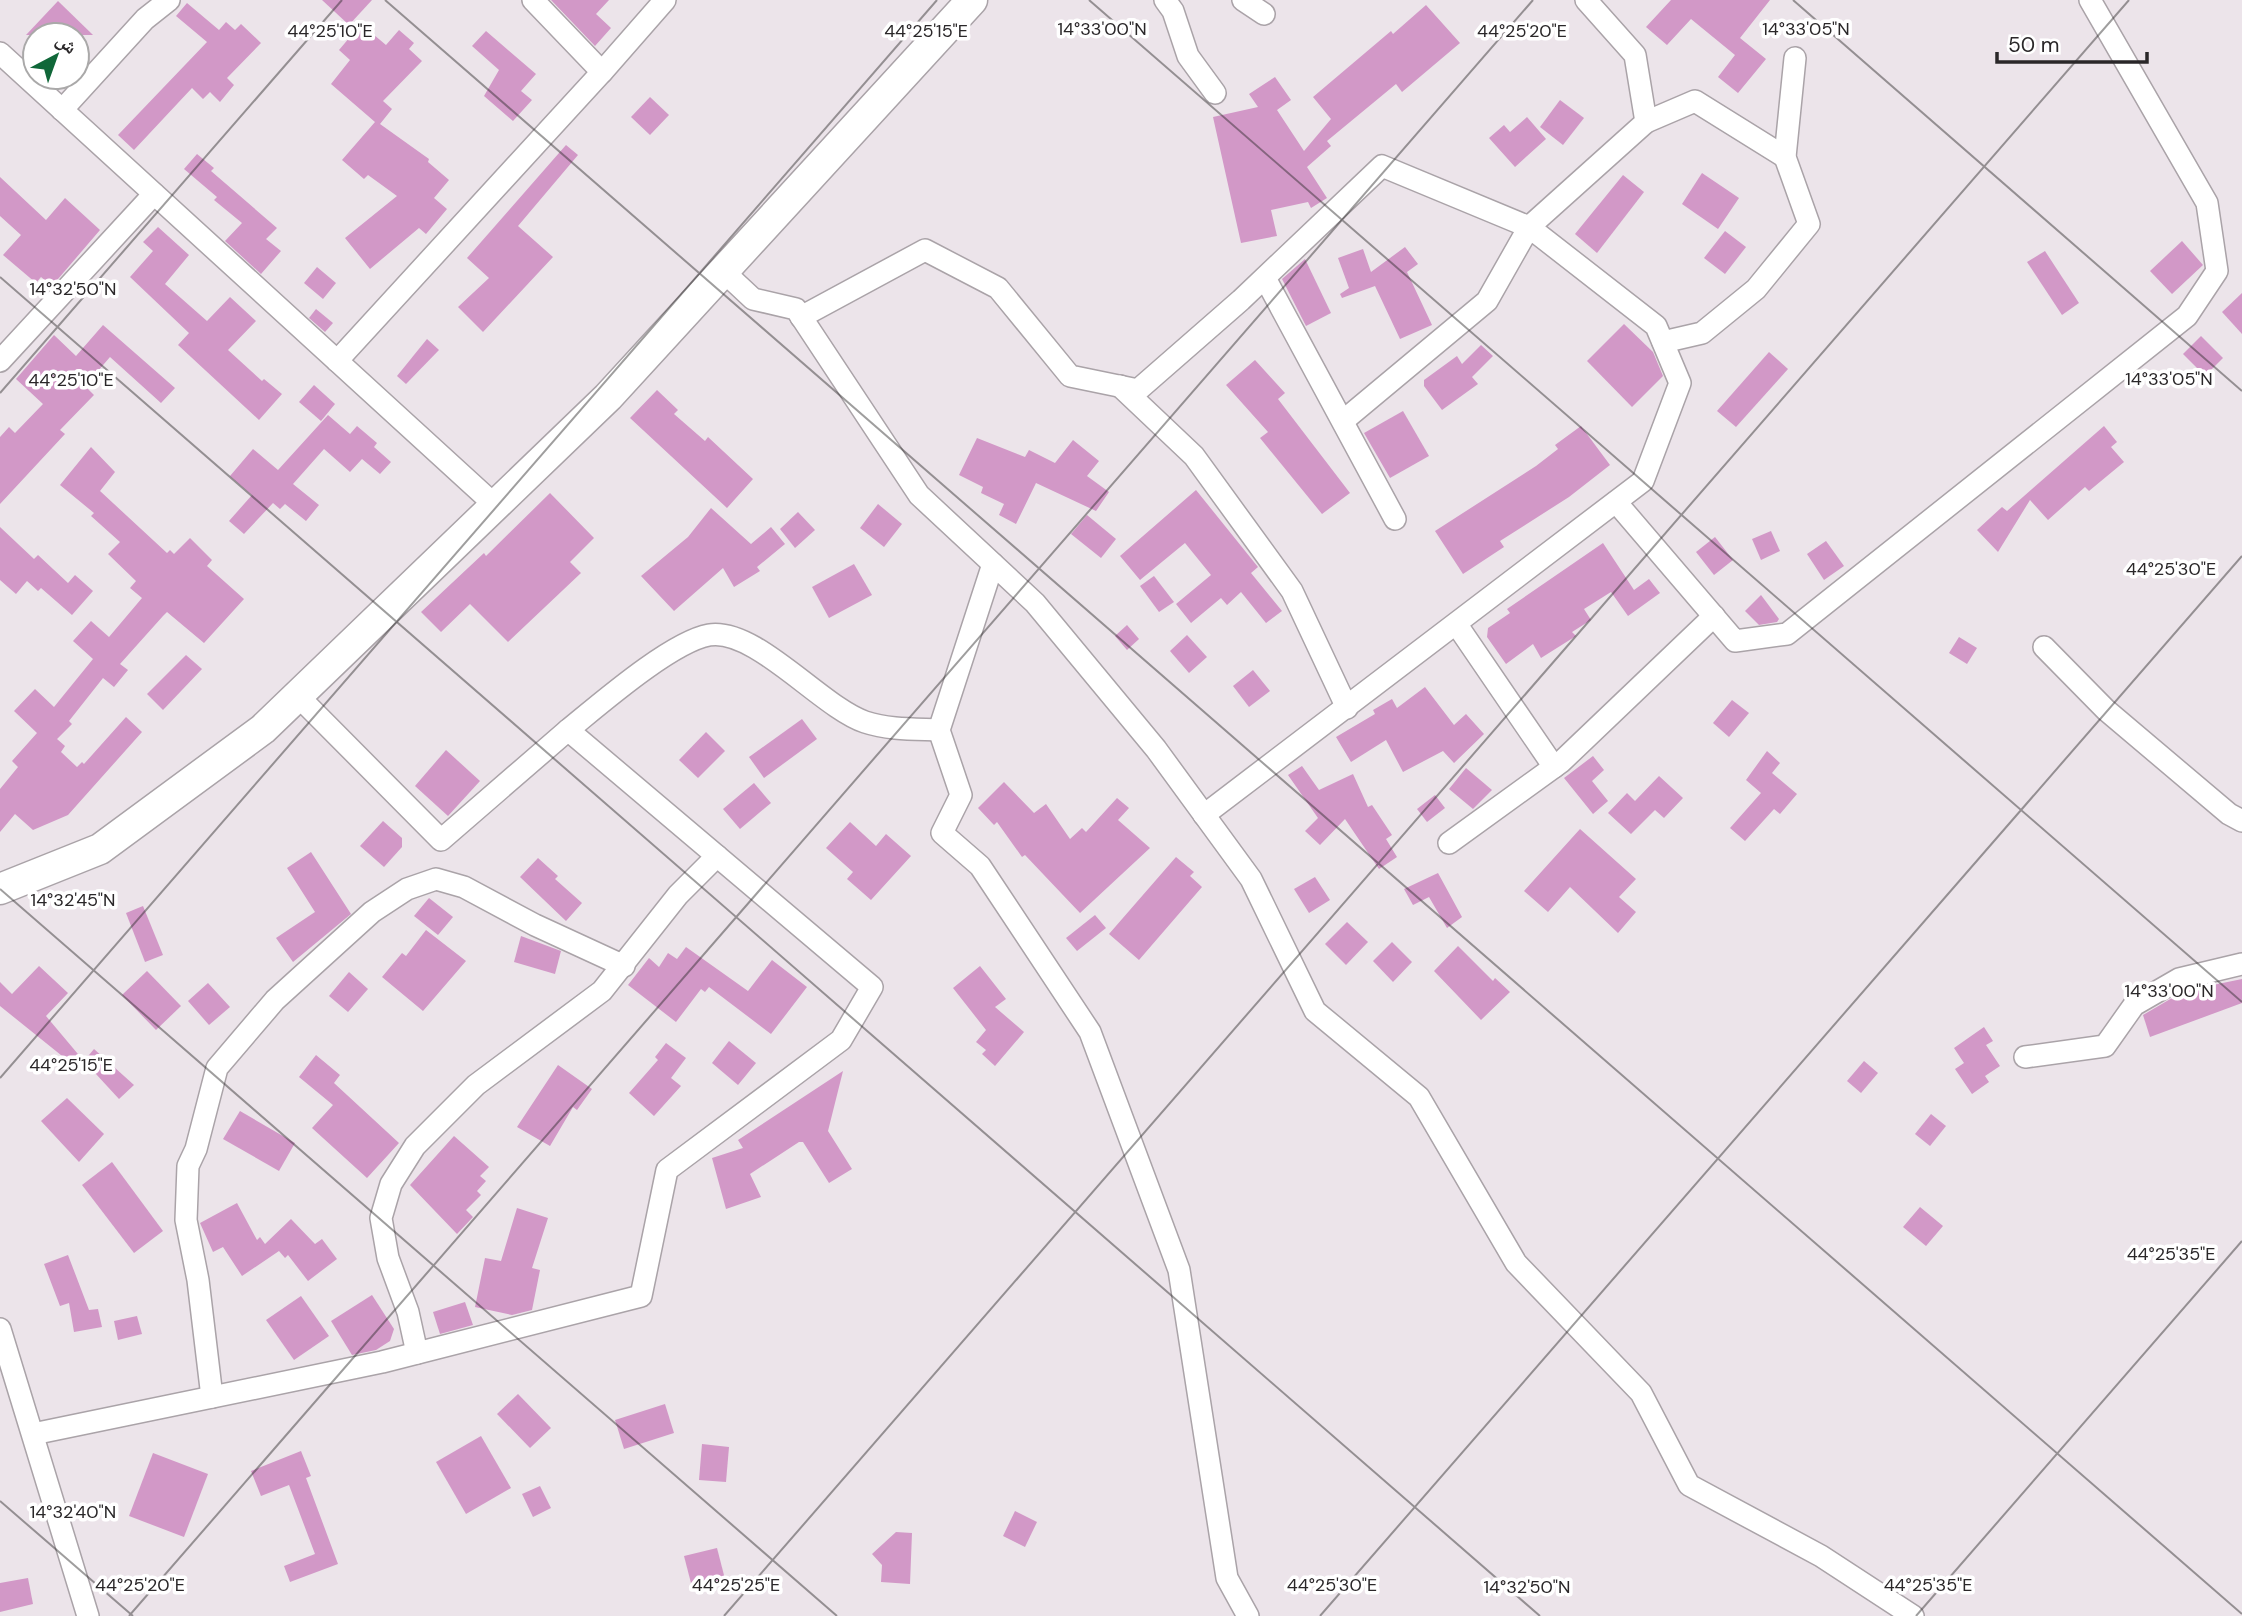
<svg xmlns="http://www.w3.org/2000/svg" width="2242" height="1616" font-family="'DM Sans','Noto Naskh Arabic',sans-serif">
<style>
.building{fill:#d298c7}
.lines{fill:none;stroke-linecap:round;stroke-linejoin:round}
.street-casing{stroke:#aaa3a8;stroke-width:24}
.secondary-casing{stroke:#aaa3a8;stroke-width:33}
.street{stroke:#fff;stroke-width:21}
.secondary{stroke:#fff;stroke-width:30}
.ticks{fill:none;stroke:#2a2729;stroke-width:2;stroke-opacity:0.45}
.ticks-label{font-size:18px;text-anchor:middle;fill:#2a2729;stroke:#fff;stroke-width:7;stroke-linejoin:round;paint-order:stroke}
</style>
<rect width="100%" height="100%" fill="#ece4ea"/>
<g class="building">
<path d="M322,0h50l-23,25z"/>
<path d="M551,0h58l-13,14 15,14 -16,18z"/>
<path d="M1671,0h99l-30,38 26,21 -28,34 -20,-16 17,-22 -44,-36 -24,26 -21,-18z"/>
<path d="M58,1l35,34h-67z"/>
<path d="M187,3l32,27 7,-8 9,8 6,-6 20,19 -34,35 7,7 -14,17 -10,-10 -7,7 -11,-11 -58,62 -16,-15 89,-93 -31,-26z"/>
<path d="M1426,5l34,38 -58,49 -6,-8 -69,57 4,5 -24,21 20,31 -16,10 -3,-6 -37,8 6,26 -36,7 -28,-126 45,-10 -9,-13 26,-17 16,23 -14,10 27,41 27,-32 -18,-22 78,-66 2,3z"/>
<path d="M361,24l25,21 13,-15 15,13 -5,6 13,12 -39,40 9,8 -12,15 49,35 -1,3 21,18 -15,18 13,11 -21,25 -7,-6 -49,41 -25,-31 52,-42 -29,-21 -4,4 -22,-19 33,-38 -44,-38 19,-24 -11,-10z"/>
<path d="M486,31l50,43 -15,17 11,9 -19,21 -29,-25 15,-26 -27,-24z"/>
<path d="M650,97l19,18 -19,20 -19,-18z"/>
<path d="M1560,100l24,18 -21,27 -23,-18z"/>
<path d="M1527,117l19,22 -31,28 -26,-29 15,-13 6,7z"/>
<path d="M566,145l12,10 -60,71 35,31 -70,75 -25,-25 31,-29 -22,-20z"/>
<path d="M197,154l17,14 -3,3 66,57 -11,11 15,12 -20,23 -36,-33 17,-18 -28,-23 3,-3 -33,-28z"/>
<path d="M1702,173l37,25 -21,31 -36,-25z"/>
<path d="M1623,175l21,17 -47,61 -22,-19z"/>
<path d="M0,177l46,43 19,-22 35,32 -48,56 -11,-9 -5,6 -33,-28 18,-20 -21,-19z"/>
<path d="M158,227l31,28 -24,29 42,37 23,-24 26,24 -28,29 34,31 2,-2 18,15 -23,26 -81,-75 11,-12 -59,-56 23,-26 -10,-9z"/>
<path d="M1725,231l21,16 -21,27 -21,-16z"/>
<path d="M2182,241l21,24 -31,29 -22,-23z"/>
<path d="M1405,247l13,17 -11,8 25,53 -32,14 -25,-53 -33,12 -2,-4 9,-6 -11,-30 25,-9 8,23z"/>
<path d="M2045,251l34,52 -17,12 -35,-53z"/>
<path d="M1305,259l26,54 -25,13 -24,-47z"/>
<path d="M317,267l19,16 -13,16 -19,-16z"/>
<path d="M2242,293v41l-20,-22z"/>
<path d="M316,309l17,14 -8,9 -16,-14z"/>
<path d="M1624,324l29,28 10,24 -31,31 -45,-46z"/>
<path d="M103,325l72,63 -14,15 -51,-46 -25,29 9,9 -34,35 5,4 -65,70v-67l9,-10 6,6 28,-29 -27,-25 38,-44 22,21z"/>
<path d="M2201,336l22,22 -18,18 -22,-22z"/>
<path d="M427,339l12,11 -33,34 -9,-8z"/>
<path d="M1481,345l12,11 -21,21 6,7 -36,26 -18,-24v-6l33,-24 5,8z"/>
<path d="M1769,352l19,17 -52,58 -19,-16z"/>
<path d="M1255,360l30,33 -7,6 72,94 -28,21 -62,-76 8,-6 -42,-47z"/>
<path d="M314,385l21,19 -14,17 -22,-19z"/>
<path d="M657,390l21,20 -4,4 31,27 3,-4 45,42 -26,29 -97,-90z"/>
<path d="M1403,411l26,45 -39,22 -26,-45z"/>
<path d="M328,415l22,19 7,-8 20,17 -3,4 17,15 -11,12 -18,-15 -12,13 -26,-23 -31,35 26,21 -13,16 -21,-17 -5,5 -7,-6 -29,31 -15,-13 23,-26 -22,-19 23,-27 25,21z"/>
<path d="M1581,426l29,39 -41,32 -69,44 4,6 -41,27 -28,-43 101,-65 22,-17 -3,-4z"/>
<path d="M2104,426l13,16 -6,5 13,15 -35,29 -4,-4 -37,33 -18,-20 -32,52 -21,-22 25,-23 5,4z"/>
<path d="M977,438l48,19 4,-7 26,13 18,-23 26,21 -12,15 22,16 -13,19 -60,-28 -20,41 -17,-9 5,-11 -23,-11 2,-6 -24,-12z"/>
<path d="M91,447l24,25 -15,19 67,62 3,-3 4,4 16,-16 22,22 -5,6 37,33 -40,44 -37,-31 -4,4 -43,48 8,6 -14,17 -11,-9 -34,43 3,3 -15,15 8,7 -4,6 16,15 5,-5 2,2 42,-47 16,15 -74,83 -35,15 -18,-16 -15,18v-43l18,-22 -6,-6 25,-28 -23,-22 21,-22 19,18 39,-48 -20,-18 18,-20 18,16 33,-39 -12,-10 6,-7 -28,-27 12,-12 -29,-26 3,-3 -34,-28z"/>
<path d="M1196,490l62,77 -7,6 31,38 -16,12 -25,-31 -14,13 -6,-7 -30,25 -15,-19 35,-29 -26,-32 -45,37 -20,-24z"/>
<path d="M550,493l44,45 -24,24 11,11 -73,69 -38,-38 -29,28 -20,-20 63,-59 2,3z"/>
<path d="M878,504l24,20 -18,23 -24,-19z"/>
<path d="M711,508l40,36 20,-17 14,17 -28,23 3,4 -26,16 -11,-19 -49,43 -33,-35 47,-39z"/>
<path d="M798,512l17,18 -20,18 -15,-19z"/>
<path d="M1087,515l29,24 -15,19 -30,-24z"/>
<path d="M0,527l34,32 4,-4 30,28 7,-8 18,16 -21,24 -31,-27 -3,3 -11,-10 -11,13 -16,-14z"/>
<path d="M1771,531l9,20 -19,9 -9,-21z"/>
<path d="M1715,537l18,23 -19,15 -18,-23z"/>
<path d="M1826,541l18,25 -20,14 -17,-26z"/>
<path d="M1603,543l31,47 15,-11 11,14 -32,23 -17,-24 -27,17 7,11 -19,12 4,4 -35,22 -8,-14 -27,20 -19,-27 1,-9 22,-15 -3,-4z"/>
<path d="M854,564l18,31 -43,23 -17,-31z"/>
<path d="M1154,576l20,26 -15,10 -19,-26z"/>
<path d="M1761,595l18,24 -2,3 -18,3 -14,-14z"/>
<path d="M1127,625l12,14 -12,11 -12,-14z"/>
<path d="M1187,635l20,22 -18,16 -19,-22z"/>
<path d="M1959,637l18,11 -10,16 -18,-11z"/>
<path d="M186,655l16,14 -39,41 -16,-16z"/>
<path d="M1253,670l17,21 -21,16 -16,-21z"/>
<path d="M1425,687l29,38 12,-11 18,20 -30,29 -11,-12 -40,21 -17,-32 -35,22 -15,-25 39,-23 -2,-4 19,-11 5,9z"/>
<path d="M1732,700l17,13 -20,24 -16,-14z"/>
<path d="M802,719l15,20 -53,39 -15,-21z"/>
<path d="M706,732l19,19 -27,27 -19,-18z"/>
<path d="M446,750l34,31 -32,35 -33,-30z"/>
<path d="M1767,751l13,12 -8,10 25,21 -17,20 -6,-5 -29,32 -15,-13 31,-35 -15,-13z"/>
<path d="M1593,756l11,14 -12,11 16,20 -15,13 -29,-36z"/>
<path d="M1302,766l17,24 34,-16 15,33 4,-2 20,30 -6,4 11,18 -18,12 -34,-50 -25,26 -15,-14 13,-13 -30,-43z"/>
<path d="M1466,768l26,22 -19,19 -24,-20z"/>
<path d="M1659,776l24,22 -19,20 -9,-8 -24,24 -23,-21 19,-20 8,8z"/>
<path d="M1004,782l30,31 12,-9 24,35 12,-11 4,4 31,-34 12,10 -11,12 32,28 -70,65 -55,-58 -3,2 -25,-35 -3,3 -16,-17z"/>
<path d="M754,783l17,20 -31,26 -17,-20z"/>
<path d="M1435,795l10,13 -18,14 -10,-13z"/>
<path d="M383,821l19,17v9l-18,20 -24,-21z"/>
<path d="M850,822l26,24 10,-12 25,22 -40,44 -24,-21 6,-7 -27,-24z"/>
<path d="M1580,829l56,50 -17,18 17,15 -18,21 -48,-46 -22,25 -24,-21z"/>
<path d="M311,852l40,62 -58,48 -17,-24 39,-26 -28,-44z"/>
<path d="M1176,857l18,15 -4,4 12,11 -63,73 -30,-26z"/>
<path d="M538,858l20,18 -3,3 27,24 -16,18 -46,-44z"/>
<path d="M1438,873l24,44 -15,11 -18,-31 -16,8 -9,-16z"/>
<path d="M1315,877l15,23 -21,13 -15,-24z"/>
<path d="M429,898l24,19 -15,18 -24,-19z"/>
<path d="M143,906l20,49 -18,7 -19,-49z"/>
<path d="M1095,915l11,13 -29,23 -11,-13z"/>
<path d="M1347,922l21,20 -22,23 -21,-21z"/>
<path d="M426,930l40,31 -43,50 -41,-34 20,-24 4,3z"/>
<path d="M521,936l40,15 -6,23 -41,-12z"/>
<path d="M1392,942l20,20 -19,20 -20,-21z"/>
<path d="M1458,946l35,35 2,-3 15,14 -29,28 -47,-49z"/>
<path d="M686,947l62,44 24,-31 35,27 -36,47 -62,-47 -4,5 -4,-3 -25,33 -48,-37 21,-27 10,9 9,-14 9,6z"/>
<path d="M39,966l29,27 -22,23 42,50 -6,6 -82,-66v-24l12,12z"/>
<path d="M980,966l26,33 -11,8 29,25 -29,34 -13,-12 4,-4 -10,-8 10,-12 -33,-42z"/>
<path d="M147,971l34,35 -25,24 -34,-35z"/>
<path d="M349,972l19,17 -20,23 -19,-16z"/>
<path d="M2242,979v24l-92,34 -7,-22 41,-24z"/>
<path d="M208,983l22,24 -21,18 -21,-24z"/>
<path d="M1984,1027l9,14 -7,4 14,21 -15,10 4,6 -17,12 -17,-25 9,-6 -10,-15z"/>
<path d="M729,1041l27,22 -18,22 -26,-22z"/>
<path d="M666,1043l20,15 -15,20 10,8 -27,30 -25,-23 29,-33 -3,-3z"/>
<path d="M94,1049l40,36 -15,14 -35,-38z"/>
<path d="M316,1055l24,20 -6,8 65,60 -32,35 -55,-50 21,-23 -34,-28z"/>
<path d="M1864,1061l14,12 -17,20 -14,-12z"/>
<path d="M558,1065l34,24 -15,21 -4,-3 -23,39 -33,-19z"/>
<path d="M843,1071l-15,60 24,38 -23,14 -26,-41h-4l-49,32 11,23 -35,12 -14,-51 31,-10 -5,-8z"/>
<path d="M67,1098l37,36 -25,28 -38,-41z"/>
<path d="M240,1111l55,32 -16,28 -56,-32z"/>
<path d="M1931,1114l15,12 -16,20 -15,-12z"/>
<path d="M454,1136l35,31 -9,9 6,5 -9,10 4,4 -15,15 7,7 -16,17 -47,-49z"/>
<path d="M112,1162l51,69 -29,22 -52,-68z"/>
<path d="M237,1203l20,37 3,-3 5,7 26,-25 24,25 7,-5 15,20 -29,22 -20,-26 -3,3 -6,-7 -37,25 -19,-29 -10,5 -13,-29z"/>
<path d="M1920,1207l23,19 -17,20 -23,-19z"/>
<path d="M517,1208l31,10 -16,50 8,2 -8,40 -20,5 -37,-8 10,-49 16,3z"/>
<path d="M68,1255l21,55 9,-1 4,18 -28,5 -5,-29 -9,3 -16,-42z"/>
<path d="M372,1295l22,34 -4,12 -14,9 -24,5 -21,-34z"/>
<path d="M301,1296l28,40 -35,24 -28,-40z"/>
<path d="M465,1302l8,23 -33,9 -7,-22z"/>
<path d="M137,1316l5,18 -24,6 -4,-19z"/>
<path d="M518,1394l33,34 -21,20 -33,-34z"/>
<path d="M665,1404l9,29 -50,16 -9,-29z"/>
<path d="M481,1436l30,52 -45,26 -30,-52z"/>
<path d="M702,1444l27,3 -3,35 -27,-2z"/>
<path d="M301,1451l10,25 -5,2 32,86 -48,18 -6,-16 31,-12 -26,-69 -28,11 -10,-25z"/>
<path d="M153,1453l55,21 -24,63 -55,-21z"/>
<path d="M540,1486l11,22 -18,9 -11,-23z"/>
<path d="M1015,1511l22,11 -12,25 -22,-11z"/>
<path d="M896,1532l16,1 -2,51 -29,-2 1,-17 -10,-11z"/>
<path d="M717,1548l8,31 -33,8 -8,-31z"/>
<path d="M28,1578l5,26 -33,8v-29z"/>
</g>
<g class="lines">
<defs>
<g id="street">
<path d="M1165,0l8,11 15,45 27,37"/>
<path d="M1243,0l21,14"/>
<path d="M0,53l497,454"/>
<path d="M602,72l63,-72"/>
<path d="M62,110l83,-91 24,-19"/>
<path d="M1646,122l49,-21 90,56"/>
<path d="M723,271l30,28 43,10 123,186 116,108 121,146 95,130 64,132 104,86 97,166 125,130 48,92 132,71 92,60"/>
<path d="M1265,278l130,241"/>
<path d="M801,317l124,-67 73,38 72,88 68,14 103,-90 141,-134 147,61 117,-105 -11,-67 -49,-55"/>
<path d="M1663,342l39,-9 54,-44 53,-65 -24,-67 10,-99"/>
<path d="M0,361l154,-167"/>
<path d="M337,361l265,-289 -69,-72"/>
<path d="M1120,386l74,70 98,135 55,117"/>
<path d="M1616,502l119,139 52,-7 400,-318 30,-45 -10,-68 -117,-203"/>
<path d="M993,564l-54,166 22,65 -19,38 38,33 110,166 89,238 48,308 21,38"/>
<path d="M1457,625l97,142"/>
<path d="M2044,647l62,63 123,104 13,7"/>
<path d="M568,730c32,-26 103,-88 141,-95 46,-8 112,72 156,87 24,8 50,7 74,8"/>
<path d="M1204,815l439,-334 37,-98 -24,-57 -127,-99 -42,74 -144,120"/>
<path d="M1449,843l112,-81 153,-146"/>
<path d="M2025,1057l80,-11 29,-41 45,-26 63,-15"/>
<path d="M0,1329l88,287"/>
<path d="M417,1353l-9,-41 -20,-54 -7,-40 10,-34 24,-38 61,-61 126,-94 76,-96 39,-39"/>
<path d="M212,1397l-14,-117 -12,-60 2,-54 8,-17 21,-81 58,-68 97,-88 35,-23 29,-10 28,8 71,38 89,41"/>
<path d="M33,1434l349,-72 259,-66 26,-126 174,-130 31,-53 -304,-257 -127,110 -143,-144"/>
</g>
<path id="secondary" d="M0,889l100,-40 163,-120 345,-332 364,-397"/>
</defs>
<use href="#street" class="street-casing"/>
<use href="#secondary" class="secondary-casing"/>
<use href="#street" class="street"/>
<use href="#secondary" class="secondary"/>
</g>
<path class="ticks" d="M385,0l1857,1614M1089,0l1153,1002M1793,0l449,391M0,277l1540,1339M0,393l342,-393M0,889l837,727M0,1078l937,-1078M0,1501l133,115M129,1616l1404,-1616M724,1616l1405,-1616M1320,1616l922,-1060M1916,1616l326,-375"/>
<g class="ticks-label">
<text x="1102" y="35">14°33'00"N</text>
<text x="1806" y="35">14°33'05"N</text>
<text x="330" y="37">44°25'10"E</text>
<text x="926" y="37">44°25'15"E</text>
<text x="1522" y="37">44°25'20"E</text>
<text x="73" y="295">14°32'50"N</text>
<text x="2169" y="385">14°33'05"N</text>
<text x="71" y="386">44°25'10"E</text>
<text x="2171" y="575">44°25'30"E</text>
<text x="73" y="906">14°32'45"N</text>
<text x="2169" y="997">14°33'00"N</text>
<text x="71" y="1071">44°25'15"E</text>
<text x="2171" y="1260">44°25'35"E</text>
<text x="73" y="1518">14°32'40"N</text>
<text x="140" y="1591">44°25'20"E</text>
<text x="736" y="1591">44°25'25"E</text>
<text x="1332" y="1591">44°25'30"E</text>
<text x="1928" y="1591">44°25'35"E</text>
<text x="1527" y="1593">14°32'50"N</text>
</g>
<g transform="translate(56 56) rotate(41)"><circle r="33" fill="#ffffff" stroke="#aaa9a9" stroke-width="2"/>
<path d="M0-5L12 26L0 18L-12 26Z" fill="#106739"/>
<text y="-10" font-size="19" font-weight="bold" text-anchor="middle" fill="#2a2729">ش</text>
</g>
<path d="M1997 52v10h150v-10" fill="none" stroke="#2a2729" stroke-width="3.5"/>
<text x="2008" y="52" font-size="21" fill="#2a2729" stroke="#ffffff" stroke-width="5" paint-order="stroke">50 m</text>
</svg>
